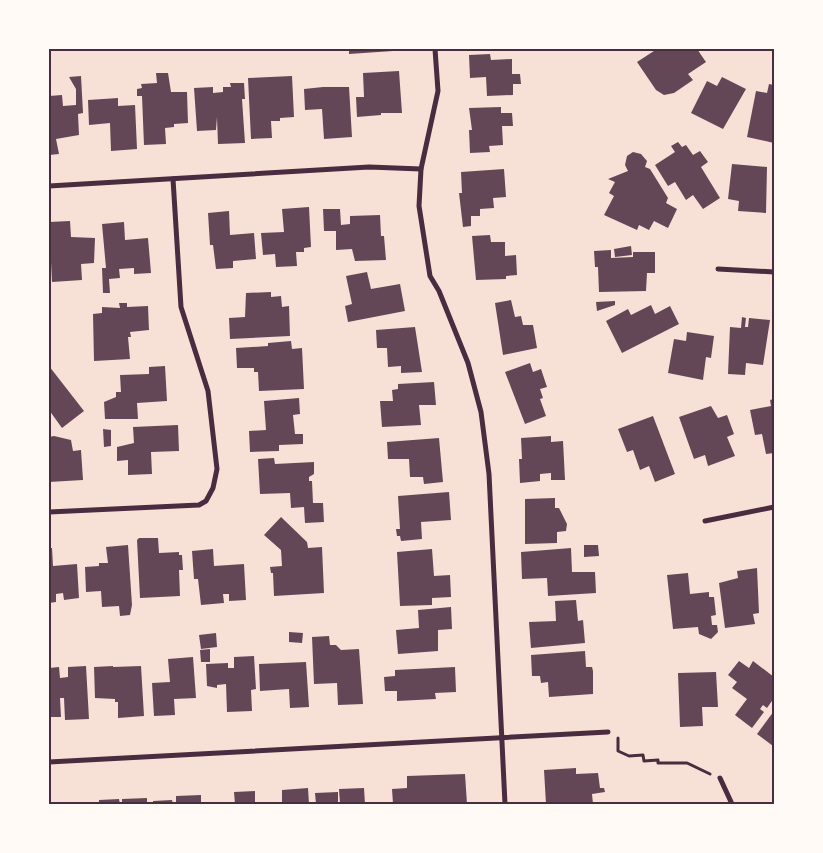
<svg xmlns="http://www.w3.org/2000/svg" width="823" height="853" font-family="Quicksand,sans-serif">
<style>
.building{fill:#644757}
.lines{fill:none;stroke-linecap:round;stroke-linejoin:round}
.path{stroke:#4a2c40;stroke-width:3}
.minor{stroke:#4a2c40;stroke-width:5}
.neatline{fill:none;stroke:#4a2c40;stroke-width:2}
</style>
<rect width="100%" height="100%" fill="#f7e1d7"/>
<g class="building">
<path d="M349,49h44v2l-44,3z"/>
<path d="M657,49h40l9,13 -18,12 5,6 -19,13 -10,2 -8,-5 -19,-28z"/>
<path d="M490,54l1,6 21,-1v15h8l1,10h-8v11l-26,1 -1,-19 -16,1 -1,-23z"/>
<path d="M399,71l3,42h-21v2l-24,2 -1,-20h8l-1,-24z"/>
<path d="M156,73h12l3,19h16l1,31 -14,1v3l-9,1 1,16 -22,1 -2,-49h-5v-7l5,-1 -1,-4 16,-1z"/>
<path d="M81,76l2,37 -5,1 1,21 -23,4 3,15 -10,1v-59l13,-1 1,11 13,-1v-16l-7,-12z"/>
<path d="M292,76l2,41 -14,1v3h-9l1,17 -21,1 -3,-61z"/>
<path d="M722,77l24,12 -23,40 -32,-16 16,-32 10,5z"/>
<path d="M230,83h14l1,16h-3l3,44 -27,1 -1,-27 -1,13 -19,1 -3,-43 19,-1v6l10,-1v-5h8z"/>
<path d="M769,84l5,1v58l-27,-6 9,-46 11,2z"/>
<path d="M323,87h26l3,50 -28,2 -2,-30 -17,1 -1,-21z"/>
<path d="M118,98v8l17,-1 2,44 -26,2 -1,-28 -21,2 -1,-25z"/>
<path d="M501,107v6h11l1,13h-11l1,19 -14,1 1,6 -20,1 -1,-23h3l-3,-22z"/>
<path d="M678,142l4,5 4,-2 7,10 7,-4 8,11 -7,5 19,31 -17,11 -10,-14 -7,5 -11,-18 -7,4 -13,-21 20,-13 -4,-6z"/>
<path d="M633,152l8,2 6,7 -2,6 5,2 18,29 -2,5 11,6 -9,19 -14,-7 -5,9 -10,-5 -2,5 -33,-15 10,-19 -5,-3 6,-11 -7,-3 20,-8 -3,-6 2,-9z"/>
<path d="M732,164l35,3 -1,46 -28,-2 1,-10 -11,-2z"/>
<path d="M504,169l2,28 -13,1 1,10 -14,1v7h-9v10l-8,1 -4,-34h3l-1,-21z"/>
<path d="M309,207l2,40 -7,1v4h-8l1,14 -21,1 -1,-13 -12,1 -2,-22 23,-1 -2,-23z"/>
<path d="M323,209h17l1,16 9,-1v-8l30,-1 1,21h3l2,24 -31,1 -3,-12 -16,1v-19h-12z"/>
<path d="M229,211l1,24 24,-2 2,26 -23,2v7l-17,1 -3,-24h-3l-2,-32z"/>
<path d="M70,221l1,16 24,1 -1,25 -13,1 1,16 -30,2 -3,-60z"/>
<path d="M124,222l1,18 23,-2 3,35 -17,1v-6l-15,1 1,9 -11,1 1,14h-7l-1,-25h4l-4,-44z"/>
<path d="M490,235l1,7h14v14l11,-1 1,20 -11,1v3l-30,1 -4,-44z"/>
<path d="M631,246l1,9 -17,2 -1,-8z"/>
<path d="M611,250v8l22,-1v-5h22v21h-8l-1,18 -47,1 -1,-25h-3l-1,-16z"/>
<path d="M367,272l4,17 29,-5 5,27 -57,11 -3,-16 7,-2 -6,-28z"/>
<path d="M271,292v5l10,-1 1,11 7,-1 1,30 -60,3 -1,-21 16,-1 1,-24z"/>
<path d="M511,300l4,17 6,-1 2,9h10l4,23 -34,7 -8,-52z"/>
<path d="M615,301v4l-18,6 -1,-9z"/>
<path d="M119,303h8v4l21,-1 1,24 -19,2 1,5h-3l2,22 -36,2 -1,-47 9,-1v-6l18,1z"/>
<path d="M651,305l4,9 15,-8 9,18 -57,29 -16,-32 22,-12 3,6z"/>
<path d="M742,317l4,1 -1,9h3l1,-9 21,2 -7,45 -17,-2 -1,12 -17,-1 2,-47 11,1z"/>
<path d="M415,327l7,45 -21,1v-7l-13,1 -1,-19h-10l-1,-18z"/>
<path d="M687,332l27,4 -3,22 -5,-1 -3,23 -35,-7 6,-34 12,2z"/>
<path d="M291,341l1,8 10,-1 2,41 -45,2 -1,-19h-4v-4h-17l-1,-20 32,-2v-3z"/>
<path d="M530,363l3,9 8,-3 6,18 -7,2 3,9 -3,1 6,17 -21,8 -20,-52z"/>
<path d="M49,366l35,45 -22,17 -13,-18z"/>
<path d="M165,366l2,35 -30,2 1,16h-33l-1,-17 12,-5v-5h5l-1,-17 29,-1v-7z"/>
<path d="M434,382l2,23h-17l2,20 -39,2 -2,-26h13l-1,-11 6,-1v-5z"/>
<path d="M299,398l1,16 -7,1 2,19h8v10l-24,1v6l-29,1 -1,-21 17,-1 -2,-29z"/>
<path d="M774,399v54l-8,1 -4,-20 -7,1 -5,-25 21,-4 -1,-6z"/>
<path d="M711,406l7,12 9,-3 7,19 -7,3 8,19 -27,10 -3,-11 -11,4 -15,-42z"/>
<path d="M653,416l22,58 -20,8 -6,-16 -9,4 -7,-20 -6,2 -9,-23z"/>
<path d="M178,425l1,26 -28,1 1,22 -24,1v-15l-11,1v-14l17,-4 -1,-16z"/>
<path d="M103,429l8,1v16l-7,1z"/>
<path d="M54,436l17,4 2,11 8,-1 2,30 -34,2v-45z"/>
<path d="M551,436v6l12,-1 2,39h-14v-7l-11,1v7l-20,2 -1,-24h3l-1,-21z"/>
<path d="M439,438l4,44 -19,2 -1,-7h-13l-1,-18h-21l-1,-17z"/>
<path d="M274,458l1,6 39,-2v12l-5,3v4h3l1,22h10l1,19 -19,1 -1,-16 -13,1 -1,-15 -30,1 -2,-35z"/>
<path d="M449,492l2,28 -30,2 1,17 -21,2 -1,-5h-3l-1,-7h4l-2,-33z"/>
<path d="M555,498v10h4l8,16 -1,7 -9,1v11l-32,1v-45z"/>
<path d="M281,517l26,25 1,6 14,-1 2,46 -50,3 -1,-23h-2l-1,-6 12,-1 -1,-16 -17,-15z"/>
<path d="M139,538h19l1,15 20,-1v3h3l1,15h-4l1,26 -40,2 -3,-58z"/>
<path d="M128,545l4,60 -2,10 -10,1 -1,-10 -17,1 -1,-16 -15,1 -1,-25 14,-1v-3h9l-2,-16z"/>
<path d="M584,545h14l1,11 -15,1z"/>
<path d="M49,548h3l1,18 24,-2 2,34 -15,2 -1,-7 -7,1v8l-7,1z"/>
<path d="M571,548l1,24h23l1,21 -48,3 -1,-18 -25,1 -1,-27z"/>
<path d="M213,549l1,17 30,-2 2,36 -17,1v-7h-6l1,9 -23,2 -3,-26h-4l-2,-28z"/>
<path d="M432,549l2,27 16,-1 1,22 -19,1v7l-32,1 -3,-54z"/>
<path d="M757,568l2,45 -6,1 2,10 -30,4 -6,-45 19,-5 -1,-7z"/>
<path d="M688,573l2,21 19,-2v5h5l2,18 -5,1 1,9h5l1,7 -7,7 -12,-5 -1,-7 -25,2 -6,-54z"/>
<path d="M576,600l2,21 5,-1 2,23 -54,5 -2,-26 27,-1 -1,-20z"/>
<path d="M451,607l1,22 -14,1v21l-40,3 -2,-24 23,-2 -1,-18z"/>
<path d="M289,632l14,1 -1,10 -13,-1z"/>
<path d="M216,633l1,14 -16,2 -2,-14z"/>
<path d="M329,636l1,9h6l5,5 18,-1 4,55 -25,1 -1,-22 -23,1 -2,-47z"/>
<path d="M210,649v13h-9l-1,-12z"/>
<path d="M585,651l1,16h6l1,4v23l-44,3 -1,-15 -7,1 -1,-7h-8l-1,-21z"/>
<path d="M254,656l2,33 -5,1 1,21 -25,1 -1,-28 -9,1v3l-10,-2 -1,-22 22,-1v5h6v-11z"/>
<path d="M193,657l3,41 -22,1 1,16 -21,1 -2,-33 18,-1 -2,-23z"/>
<path d="M739,661l10,7 4,-7 21,16v21l-7,10 -4,-3 -3,4 4,3 -12,16 -17,-13 12,-16 -15,-11 5,-6 -9,-7z"/>
<path d="M306,662l3,45 -19,1 -1,-19 -29,2 -1,-27z"/>
<path d="M86,666l3,53 -24,1 -1,-22h-4l1,19h-12v-49l10,-1 1,11 8,-1v-10z"/>
<path d="M113,666v1l28,-1 3,50 -26,2v-16h-3v-3l-20,-1 -1,-31z"/>
<path d="M455,667l1,25 -21,1 1,6 -39,2v-10h-12l-1,-14 11,-1v-6z"/>
<path d="M716,672l2,35h-16l1,19 -23,1 -2,-54z"/>
<path d="M774,711v34l-1,1 -16,-12z"/>
<path d="M576,768v6l22,-1 2,15h4l1,4 -13,2 1,10h-47l-2,-34z"/>
<path d="M465,774l2,30h-74l-1,-15 15,-1v-12z"/>
<path d="M308,788l1,16h-27v-14z"/>
<path d="M364,788l1,16h-25l-1,-15z"/>
<path d="M255,791v13h-20l-1,-12z"/>
<path d="M338,792v12h-22l-1,-11z"/>
<path d="M201,795v9h-25v-8z"/>
<path d="M147,798v6h-25v-5z"/>
<path d="M119,799l1,5h-21v-4z"/>
<path d="M172,800l1,4h-20v-3z"/>
<path d="M69,802v2h-14v-1z"/>
</g>
<g class="lines">
<path class="path" d="M618,738v13l11,5 14,-1 1,6 14,-1v3h29l23,11"/>
<g class="minor">
<path d="M435,49l3,42 -17,78 -2,37 11,70 9,15 29,72 13,49 8,62 16,330"/>
<path d="M49,186l320,-19 52,2"/>
<path d="M718,269l56,3"/>
<path d="M49,512l150,-7 7,-4 7,-13 4,-19 -9,-78 -27,-84 -8,-128"/>
<path d="M705,521l69,-14"/>
<path d="M49,762l559,-30"/>
<path d="M720,778l12,26"/>
</g>
</g>
<rect width="823" height="853" fill="none" stroke="#fffaf5" stroke-width="100"/>
<rect x="50" y="50" width="723" height="753" class="neatline"/>
</svg>
